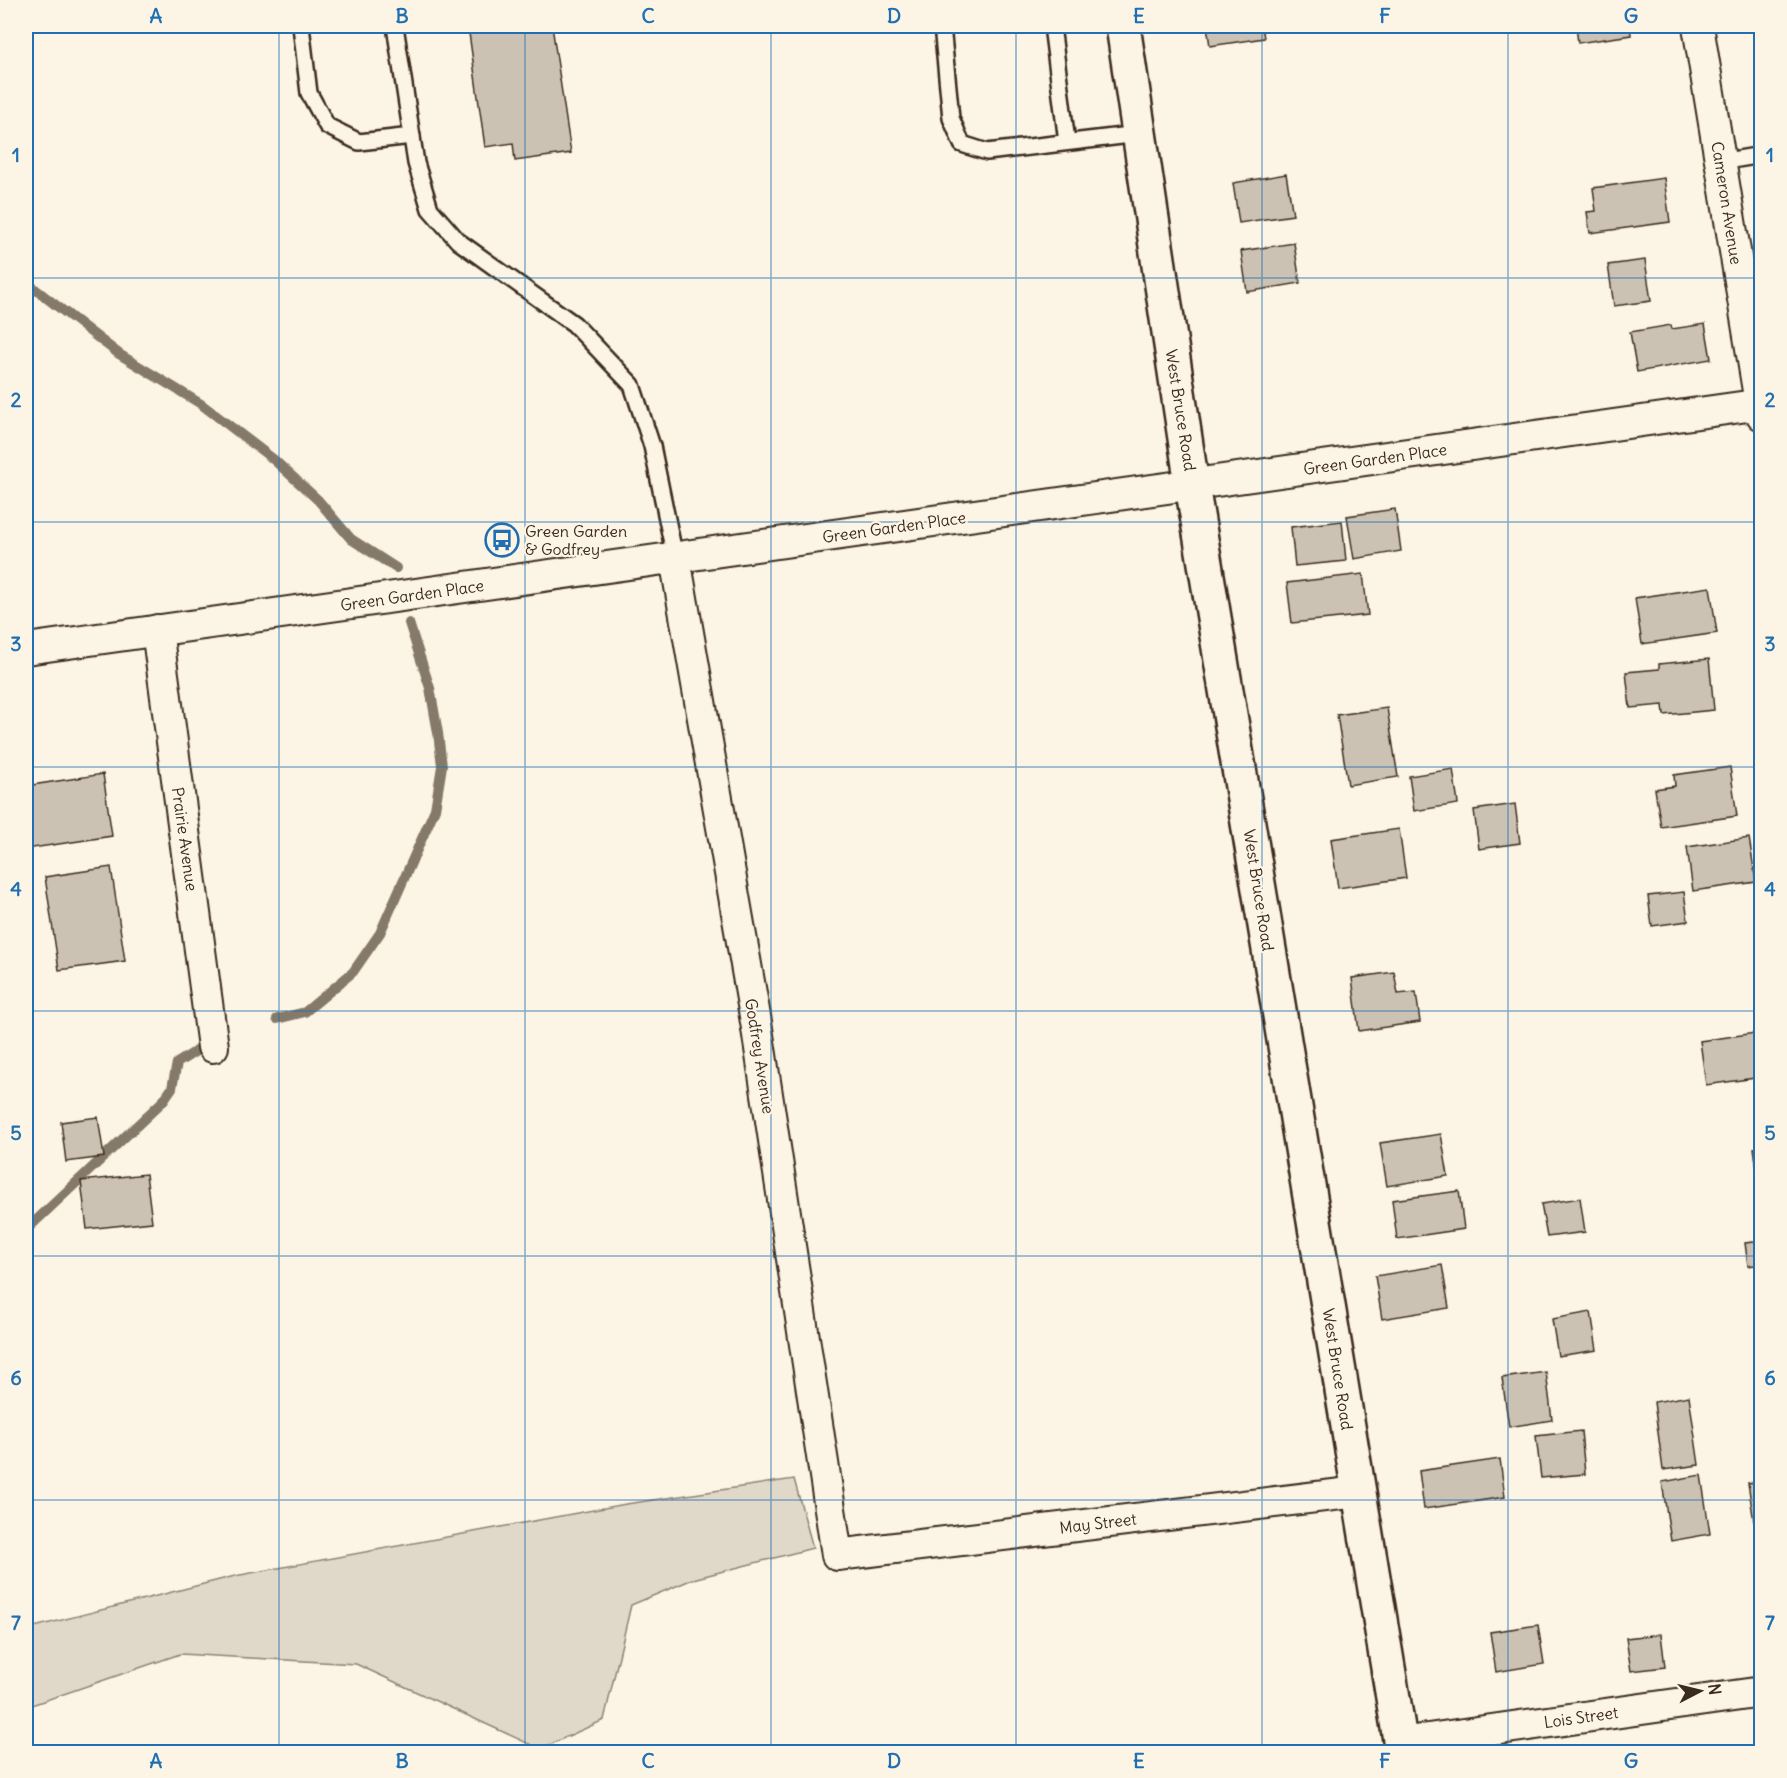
<svg xmlns="http://www.w3.org/2000/svg" width="1787" height="1778" font-family="Delius,sans-serif">
<style>
.green{fill:#e0d8c8;stroke:#8e8173;stroke-width:1.5}
.lines{fill:none;stroke-linecap:round;stroke-linejoin:round}
.stream{stroke:#85796b;stroke-width:10}
.building{fill:#ccc2b3;stroke:#3b2a1e;stroke-width:1.5}
.lane-casing{stroke:#3b2a1e;stroke-width:20}
.street-casing{stroke:#3b2a1e;stroke-width:34}
.secondary-casing{stroke:#3b2a1e;stroke-width:38}
.lane{stroke:#fcf5e5;stroke-width:15}
.street{stroke:#fcf5e5;stroke-width:30}
.secondary{stroke:#fcf5e5;stroke-width:33}
.grid{fill:none;stroke:#1f6fb2;stroke-width:1.5;stroke-opacity:0.55}
.labels{text-anchor:middle;dominant-baseline:central;stroke-width:4.5;stroke-linejoin:round;paint-order:stroke}
.street-label{font-size:16px;fill:#3b2a1e;stroke:#fcf5e5}
.poi-label{font-size:16px;fill:#3b2a1e;stroke:#fcf5e5;text-anchor:start}
.neatline{fill:none;stroke:#1f6fb2;stroke-width:2}
.grid-label{font-size:20px;text-anchor:middle;font-weight:bold;fill:#1f6fb2}
</style>
<rect width="100%" height="100%" fill="#fcf5e5"/>
<filter id="ink" filterUnits="userSpaceOnUse"><feTurbulence type="fractalNoise" baseFrequency=".0167" numOctaves="2"/><feDisplacementMap in="SourceGraphic" scale="12" xChannelSelector="R" yChannelSelector="G"/><feConvolveMatrix kernelMatrix="1 2 1 2 8 2 1 2 1" color-interpolation-filters="sRGB"/></filter>
<g filter="url(#ink)">
<path class="green" d="M794,1479l19,69 -120,31 -62,26 -27,115 -64,29 -184,-85 -176,-10 -154,53v-78l209,-53 391,-72z"/>
<g class="lines">
<g class="stream">
<path d="M26,282l93,72 82,50 72,55 45,41 33,39 45,29"/>
<path d="M277,1019l28,-7 48,-40 27,-39 55,-124 7,-43 -4,-33 -8,-45 -21,-65"/>
<path d="M26,1230l137,-129 9,-13 5,-25 29,-18"/>
</g>
</g>
<g class="building">
<path d="M468,26h84l19,127 -56,8 -2,-18 -28,4z"/>
<path d="M1207,26h55l2,12 -54,8z"/>
<path d="M1576,26h54l1,9 -53,8z"/>
<path d="M1286,174l7,41 -54,8 -6,-40z"/>
<path d="M1664,178l6,44 -80,11 -3,-21 9,-1 -3,-23z"/>
<path d="M1294,243l6,40 -53,9 -6,-41z"/>
<path d="M1645,260l6,41 -37,5 -6,-41z"/>
<path d="M1705,324l6,35 -74,13 -7,-40 41,-7 1,4z"/>
<path d="M1395,509l6,42 -47,8 -7,-43z"/>
<path d="M1342,521l4,40 -51,5 -4,-39z"/>
<path d="M1363,574l5,41 -76,8 -5,-40z"/>
<path d="M1710,587l7,46 -75,11 -7,-46z"/>
<path d="M1709,659l5,51 -50,5 -1,-10 -33,3 -4,-36 33,-3v-5z"/>
<path d="M1387,708l11,69 -50,8 -11,-70z"/>
<path d="M1730,767l7,49 -76,11 -6,-38 20,-3 -1,-11z"/>
<path d="M1453,769l5,35 -44,7 -5,-35z"/>
<path d="M103,774l9,62 -86,13v-63z"/>
<path d="M1515,804l5,39 -41,6 -5,-39z"/>
<path d="M1399,829l7,49 -68,10 -7,-49z"/>
<path d="M1749,838l7,44 -63,9 -6,-44z"/>
<path d="M111,867l14,94 -66,9 -14,-93z"/>
<path d="M1684,892l4,29 -36,5 -4,-30z"/>
<path d="M1394,972l4,22 18,-2 4,30 -61,9 -7,-53z"/>
<path d="M1762,1032v45l-56,8 -6,-44z"/>
<path d="M98,1117l6,40 -38,5 -5,-40z"/>
<path d="M1441,1134l7,42 -61,10 -7,-43z"/>
<path d="M1762,1147v45h-2l-6,-44z"/>
<path d="M146,1174l6,48 -65,7 -6,-48z"/>
<path d="M1459,1191l5,38 -67,10 -5,-39z"/>
<path d="M1580,1198l5,34 -38,5 -6,-33z"/>
<path d="M1762,1241v23l-14,2 -3,-23z"/>
<path d="M1442,1265l7,43 -67,11 -7,-43z"/>
<path d="M1591,1312l6,38 -39,6 -6,-37z"/>
<path d="M1546,1372l6,48 -43,7 -7,-49z"/>
<path d="M1689,1396l10,69 -36,5 -9,-68z"/>
<path d="M1581,1431l4,43 -44,4 -5,-42z"/>
<path d="M1500,1459l5,38 -81,12 -5,-38z"/>
<path d="M1701,1475l9,59 -39,7 -9,-59z"/>
<path d="M1762,1481v40l-8,1 -6,-39z"/>
<path d="M1538,1625l6,39 -48,8 -6,-40z"/>
<path d="M1661,1634l4,33 -34,4 -5,-33z"/>
</g>
<g class="lines">
<defs>
<g id="lane">
<path d="M301,26l8,67 18,33 32,16 53,-6"/>
<path d="M395,26l21,137 14,46 28,32 116,83 58,61 20,61 23,112"/>
<path d="M942,26l9,92 11,26 25,8 152,-18"/>
<path d="M1052,26l15,116"/>
<path d="M1720,162l42,-7"/>
</g>
<g id="street">
<path d="M1698,26l64,389"/>
<path d="M675,558l81,464 81,533 521,-63"/>
<path d="M157,630l56,417"/>
<path d="M26,649l1736,-245"/>
<path d="M1400,1743l362,-51"/>
</g>
<path id="secondary" d="M1123,26l69,459 210,1267"/>
</defs>
<use href="#lane" class="lane-casing"/>
<use href="#street" class="street-casing"/>
<use href="#secondary" class="secondary-casing"/>
<use href="#lane" class="lane"/>
<use href="#street" class="street"/>
<use href="#secondary" class="secondary"/>
</g>
</g>
<path class="grid" d="M279,26v1726M525,26v1726M771,26v1726M1016,26v1726M1262,26v1726M1508,26v1726M26,278h1736M26,522h1736M26,767h1736M26,1011h1736M26,1256h1736M26,1500h1736"/>
<defs>
<symbol id="bus-ring" viewBox="-11 -11 22 22"><circle r="9.5" fill="#fcf5e5" stroke="#1f6fb2" stroke-width="1.5"/><path d="M-5-6H5V4H4V6H2V4H-2V6H-4V4H-5ZM-3.5-4V0h7V-4ZM-3.5 1.2v1.5H-2V1.2ZM2 1.2v1.5H3.5V1.2Z" fill="#1f6fb2"/></symbol>
</defs>
<g fill-rule="evenodd">
<use href="#bus-ring" x="483" y="521" width="38" height="38"/>
</g>
<g class="labels">
<g class="street-label">
<text transform="translate(1727 203) rotate(81)">Cameron Avenue</text>
<text transform="translate(1181 410) rotate(81)">West Bruce Road</text>
<text transform="translate(1375 459) rotate(-8)">Green Garden Place</text>
<text transform="translate(894 527) rotate(-8)">Green Garden Place</text>
<text transform="translate(412 595) rotate(-8)">Green Garden Place</text>
<text transform="translate(185 839) rotate(82)">Prairie Avenue</text>
<text transform="translate(1259 890) rotate(81)">West Bruce Road</text>
<text transform="translate(760 1056) rotate(81)">Godfrey Avenue</text>
<text transform="translate(1338 1369) rotate(81)">West Bruce Road</text>
<text transform="translate(1098 1523) rotate(-7)">May Street</text>
<text transform="translate(1581 1717) rotate(-8)">Lois Street</text>
</g>
<g class="poi-label">
<text x="525" y="531">Green Garden<tspan x="525" dy="18">&amp; Godfrey</tspan></text>
</g>
</g>
<rect width="1787" height="1778" fill="none" stroke="#fcf5e5" stroke-width="66"/>
<g transform="translate(1700 1691) rotate(83)" stroke="#fcf5e5" stroke-width="4.5" paint-order="stroke">
<path d="M0-4.5L10 22L0 15L-10 22Z" fill="#3b2a1e"/>
<text y="-9" font-size="16" font-weight="bold" text-anchor="middle" fill="#3b2a1e">N</text>
</g>
<rect x="33" y="33" width="1721" height="1712" class="neatline"/>
<g class="grid-label">
<text x="156" y="23">A</text>
<text x="402" y="23">B</text>
<text x="648" y="23">C</text>
<text x="894" y="23">D</text>
<text x="1139" y="23">E</text>
<text x="1385" y="23">F</text>
<text x="1631" y="23">G</text>
<text x="16" y="162">1</text>
<text x="1770" y="162">1</text>
<text x="16" y="407">2</text>
<text x="1770" y="407">2</text>
<text x="16" y="651">3</text>
<text x="1770" y="651">3</text>
<text x="16" y="896">4</text>
<text x="1770" y="896">4</text>
<text x="16" y="1140">5</text>
<text x="1770" y="1140">5</text>
<text x="16" y="1385">6</text>
<text x="1770" y="1385">6</text>
<text x="16" y="1630">7</text>
<text x="1770" y="1630">7</text>
<text x="156" y="1768">A</text>
<text x="402" y="1768">B</text>
<text x="648" y="1768">C</text>
<text x="894" y="1768">D</text>
<text x="1139" y="1768">E</text>
<text x="1385" y="1768">F</text>
<text x="1631" y="1768">G</text>
</g>
</svg>
